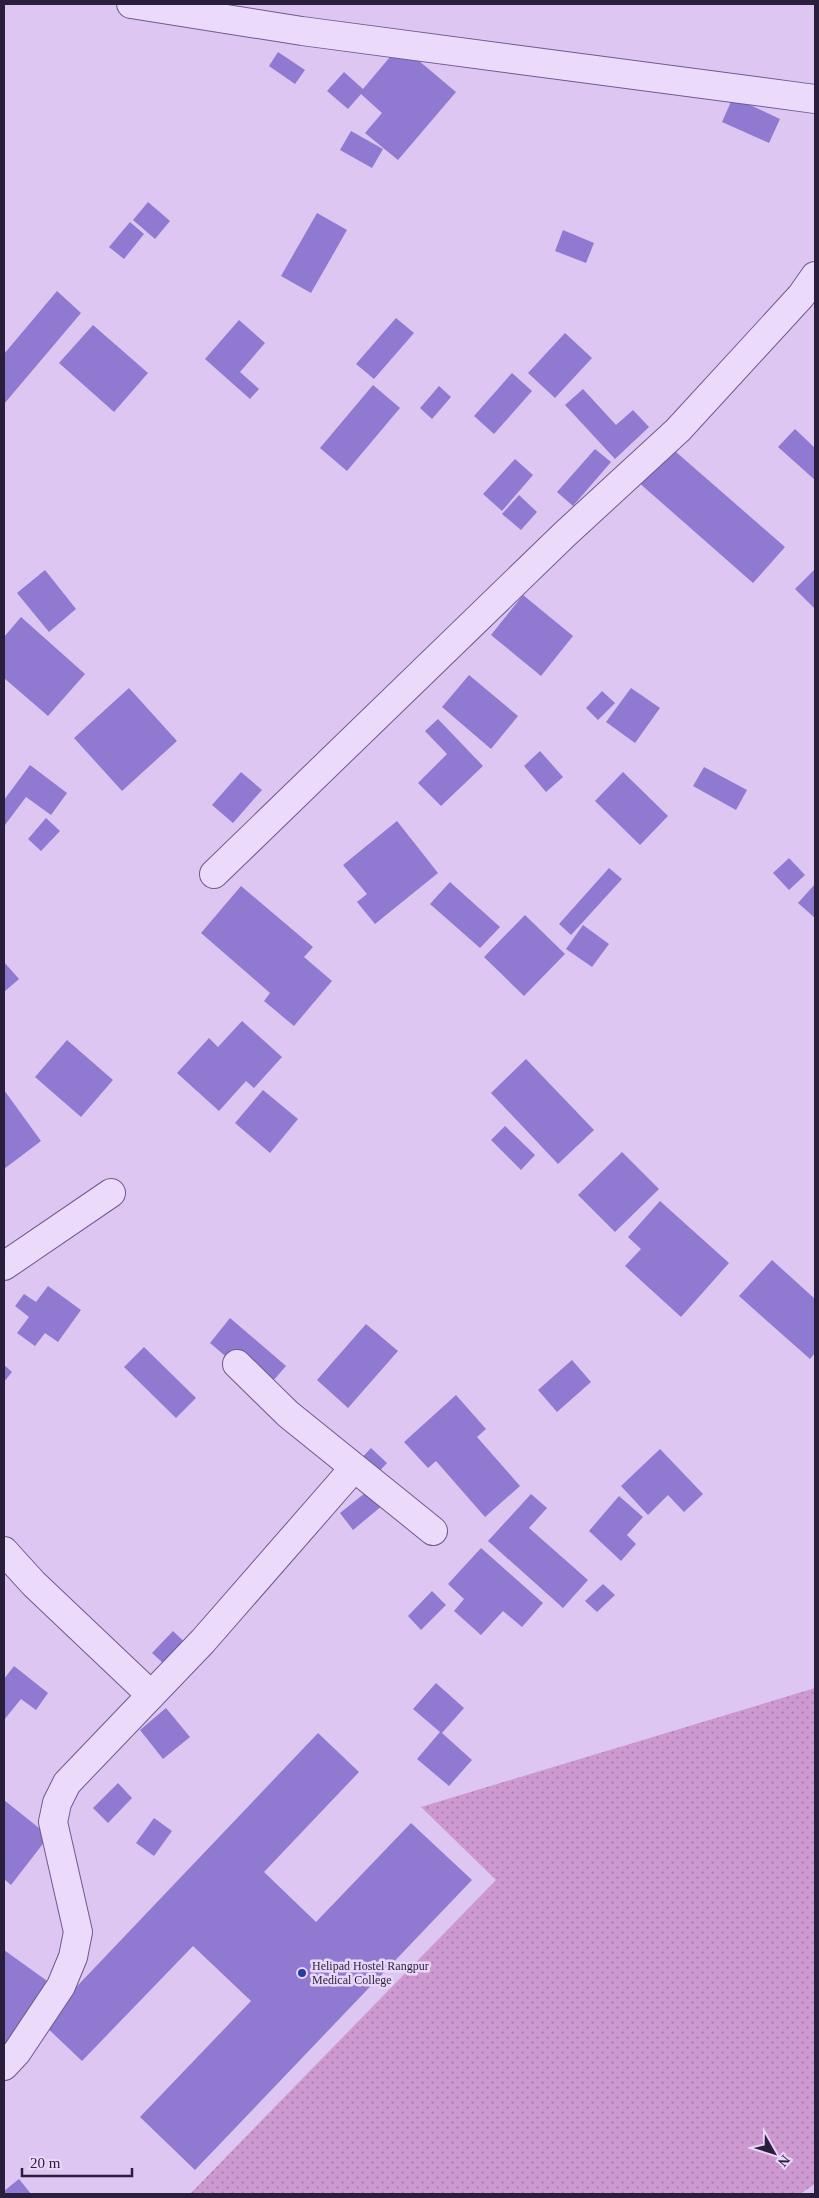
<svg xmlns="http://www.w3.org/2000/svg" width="819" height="2198" font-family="'Times New Roman',serif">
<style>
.park{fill:url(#park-dots)}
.building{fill:#907ad1}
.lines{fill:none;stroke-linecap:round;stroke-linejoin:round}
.street-casing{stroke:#6d5b8e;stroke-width:30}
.street{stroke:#ecdafb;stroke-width:28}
.poi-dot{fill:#273ca0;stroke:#e9d7f8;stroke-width:2}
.labels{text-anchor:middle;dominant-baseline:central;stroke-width:5;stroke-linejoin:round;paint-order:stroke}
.poi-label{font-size:12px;fill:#291f3d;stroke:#e9d7f8;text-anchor:start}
</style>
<defs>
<pattern id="park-dots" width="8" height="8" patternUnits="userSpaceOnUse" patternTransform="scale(1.25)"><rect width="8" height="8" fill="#cd99d0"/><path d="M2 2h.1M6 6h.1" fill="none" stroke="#a67caa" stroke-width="1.8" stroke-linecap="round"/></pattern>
</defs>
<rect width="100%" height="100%" fill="#ddc6f1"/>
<path class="park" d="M815,1688v496l-15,10h-610l306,-314 -75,-73z"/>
<g class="building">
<path d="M400,45l56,47 -58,68 -33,-27 17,-20 -21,-19 -13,15 -21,-18 17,-19 19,17z"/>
<path d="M278,52l27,18 -10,14 -26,-18z"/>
<path d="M733,97l47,22 -11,24 -47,-21z"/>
<path d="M351,131l32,18 -11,19 -32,-18z"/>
<path d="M148,202l22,19 -15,18 -22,-19z"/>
<path d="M317,213l30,17 -36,63 -30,-17z"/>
<path d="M130,222l14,12 -20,25 -15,-12z"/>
<path d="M563,230l31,13 -8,20 -31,-12z"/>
<path d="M57,291l24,22 -77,91v-50z"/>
<path d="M396,318l18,15 -40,46 -18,-15z"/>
<path d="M239,320l26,23 -25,29 19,17 -9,10 -45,-40z"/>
<path d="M93,325l55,48 -34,39 -55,-49z"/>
<path d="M565,333l27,25 -37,40 -27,-25z"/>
<path d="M512,373l20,18 -38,43 -20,-18z"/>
<path d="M373,385l27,23 -53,63 -27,-23z"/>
<path d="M439,386l12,11 -19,22 -12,-11z"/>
<path d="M583,389l33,36 17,-15 16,17 -34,32 -50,-54z"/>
<path d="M795,429l20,19v32l-37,-33z"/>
<path d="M668,445l117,102 -32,36 -116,-102z"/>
<path d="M595,449l16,13 -38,44 -16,-14z"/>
<path d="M515,459l18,16 -31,36 -19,-17z"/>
<path d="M519,495l18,17 -16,18 -19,-16z"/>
<path d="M815,569v40l-20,-20z"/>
<path d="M45,570l31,39 -27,23 -32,-39z"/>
<path d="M523,595l50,41 -32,40 -50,-41z"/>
<path d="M21,617l64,57 -37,42 -44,-38v-41z"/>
<path d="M469,675l49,41 -27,33 -49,-42z"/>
<path d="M129,688l48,53 -55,50 -48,-53z"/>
<path d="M631,688l29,20 -25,35 -29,-21z"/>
<path d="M602,691l13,12 -17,17 -12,-12z"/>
<path d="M438,719l45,47 -42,40 -23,-23 29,-29 -22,-23z"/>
<path d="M540,751l23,26 -17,15 -22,-26z"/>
<path d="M30,765l37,28 -16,22 -25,-18 -21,28 -1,-25z"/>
<path d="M704,767l43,23 -11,20 -43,-24z"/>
<path d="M241,772l21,18 -29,33 -21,-18z"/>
<path d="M623,772l45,44 -28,29 -45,-44z"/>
<path d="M46,818l14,13 -19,20 -13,-12z"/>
<path d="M397,821l41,52 -63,51 -18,-22 10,-8 -24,-29z"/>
<path d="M789,858l16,17 -16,15 -16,-17z"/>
<path d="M609,868l13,11 -51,56 -12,-11z"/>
<path d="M450,882l50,45 -20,21 -50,-44z"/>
<path d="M815,884v34l-17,-15z"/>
<path d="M241,886l72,61 -9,10 28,24 -38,45 -30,-25 6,-8 -69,-60z"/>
<path d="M525,915l40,39 -41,42 -40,-39z"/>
<path d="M583,925l26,19 -17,23 -26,-18z"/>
<path d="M4,962l15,17 -15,13z"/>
<path d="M242,1021l40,36 -28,31 -8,-7 -27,30 -42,-38 32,-35 9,9z"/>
<path d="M67,1040l46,40 -32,37 -46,-40z"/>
<path d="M526,1059l68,71 -36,34 -67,-71z"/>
<path d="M4,1090l37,51 -37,28z"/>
<path d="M263,1090l35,29 -28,34 -35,-30z"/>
<path d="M505,1126l30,29 -14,15 -30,-30z"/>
<path d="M622,1152l37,37 -44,43 -37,-37z"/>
<path d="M660,1201l69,62 -48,54 -56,-51 16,-17 -13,-12z"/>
<path d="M772,1260l43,39v54l-5,6 -71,-63z"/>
<path d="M48,1286l33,24 -23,32 -13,-9 -10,13 -18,-13 12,-16 -14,-11 9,-12 12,8z"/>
<path d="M230,1318l56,48 -21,24 -55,-47z"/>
<path d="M366,1324l32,27 -50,57 -31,-28z"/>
<path d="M144,1347l52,51 -20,20 -52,-51z"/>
<path d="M572,1360l19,22 -34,30 -19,-22z"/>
<path d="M4,1365l8,7 -8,10z"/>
<path d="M456,1395l30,34 -9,8 43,49 -35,31 -49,-56 -8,7 -24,-26z"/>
<path d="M371,1448l16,15 -14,15 -16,-15z"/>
<path d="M660,1449l43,45 -19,18 -16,-17 -20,20 -27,-29z"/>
<path d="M370,1489l13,16 -30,25 -13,-17z"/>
<path d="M531,1494l16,14 -18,20 59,52 -25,28 -75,-67z"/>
<path d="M619,1496l24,21 -16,18 9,9 -15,17 -32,-30z"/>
<path d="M481,1548l62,55 -21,24 -19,-16 -22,24 -27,-24 10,-12 -16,-15z"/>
<path d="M603,1584l12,11 -18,17 -12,-11z"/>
<path d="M432,1591l14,14 -25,25 -13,-14z"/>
<path d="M173,1631l21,20 -20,22 -22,-20z"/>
<path d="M14,1666l34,27 -12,17 -15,-11 -17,21v-41z"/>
<path d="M436,1683l28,25 -22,25 30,27 -23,26 -32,-27 23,-27 -27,-23z"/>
<path d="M166,1708l24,29 -27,22 -23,-29z"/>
<path d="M318,1733l41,39 -95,100 52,50 95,-99 61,57 -277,290 -55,-53 111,-116 -58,-55 -111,115 -40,-38z"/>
<path d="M118,1783l14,15 -24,25 -15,-15z"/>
<path d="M4,1800l45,36 -38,49 -7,-6z"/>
<path d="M154,1818l18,13 -18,25 -18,-13z"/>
<path d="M4,1950l46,33 -46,64z"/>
<path d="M19,2179l12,15h-26l-1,-3z"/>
</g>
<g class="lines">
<defs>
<g id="street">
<path d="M131,4l171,27 513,68"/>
<path d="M214,874l351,-340 113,-104 123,-134 14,-20"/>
<path d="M4,1266l107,-73"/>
<path d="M237,1364l51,50 145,117"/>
<path d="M4,1551l30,33 117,111"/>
<path d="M4,2066l13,-14 44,-66 12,-29 5,-25 -25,-110 4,-19 10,-20 136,-142 151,-173"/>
</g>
</defs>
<use href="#street" class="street-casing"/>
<use href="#street" class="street"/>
</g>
<circle class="poi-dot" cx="302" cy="1973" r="5"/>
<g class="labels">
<g class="poi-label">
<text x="312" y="1966">Helipad Hostel Rangpur<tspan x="312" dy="14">Medical College</tspan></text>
</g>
</g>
<rect width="819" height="2198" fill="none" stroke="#291f3d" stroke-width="10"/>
<g transform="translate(774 2153) rotate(129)" stroke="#e9d7f8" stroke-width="4" paint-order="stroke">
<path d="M0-4L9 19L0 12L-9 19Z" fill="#291f3d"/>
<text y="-8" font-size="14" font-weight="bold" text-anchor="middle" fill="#291f3d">N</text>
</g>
<path d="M22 2168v8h110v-8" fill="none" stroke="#291f3d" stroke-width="2.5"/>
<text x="30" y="2168" font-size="15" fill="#291f3d" stroke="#e9d7f8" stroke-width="4" paint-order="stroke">20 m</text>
</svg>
